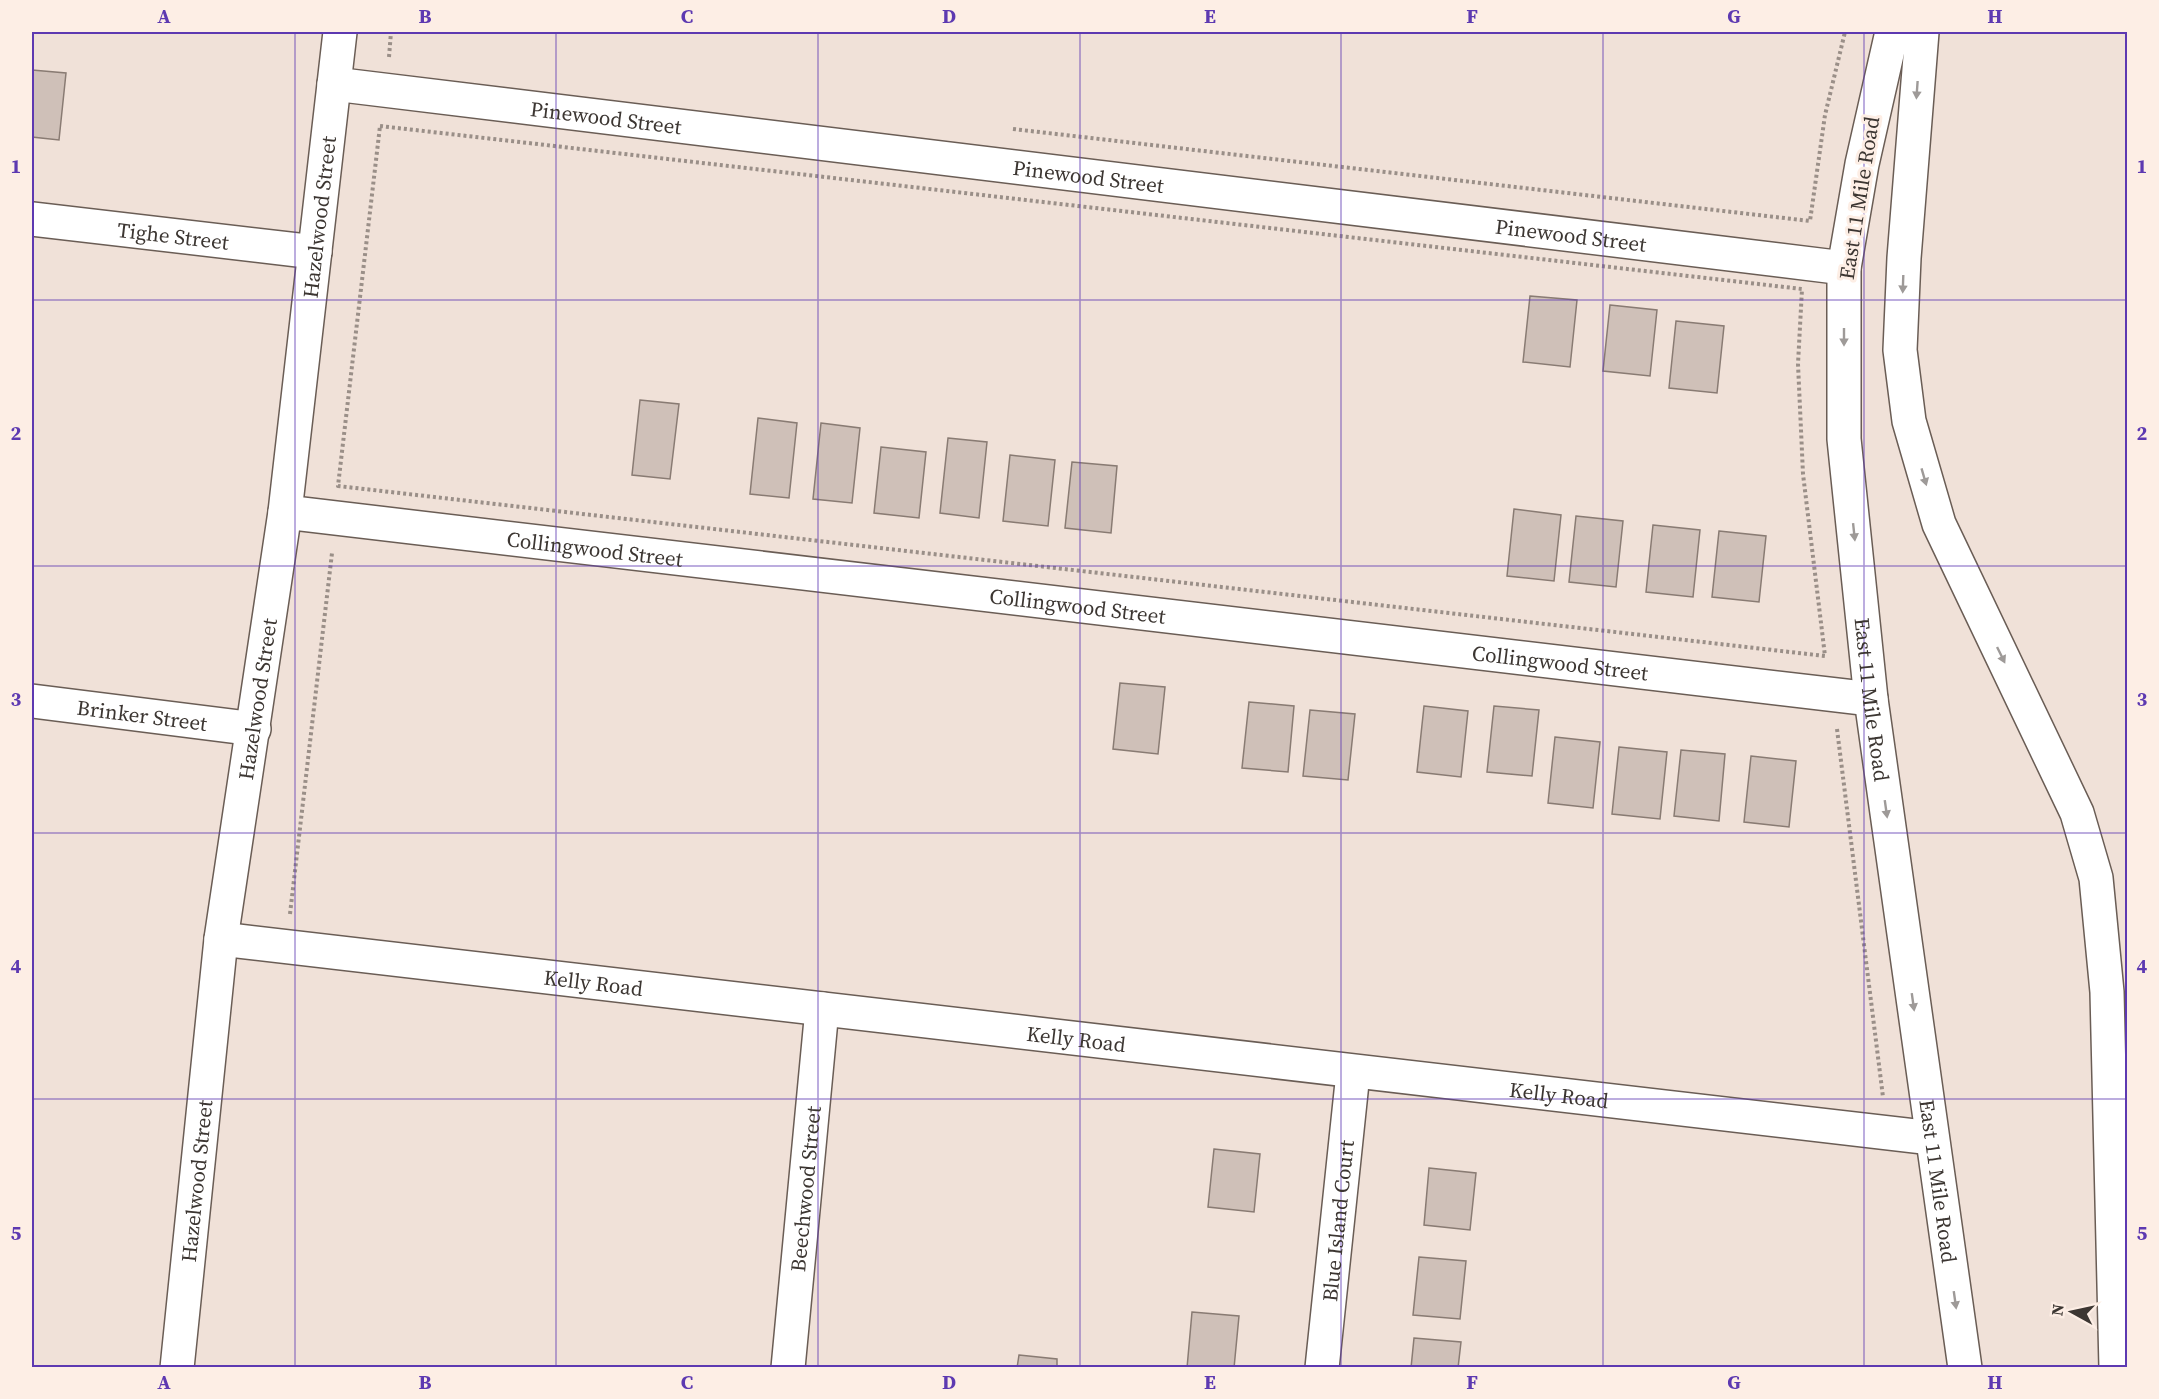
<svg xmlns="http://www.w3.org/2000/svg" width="2159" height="1399" font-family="'Source Serif 4',serif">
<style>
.building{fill:#cfc0b8;stroke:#897b73;stroke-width:1.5}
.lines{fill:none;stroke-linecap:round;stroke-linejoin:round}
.street-casing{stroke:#6a5d55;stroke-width:36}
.secondary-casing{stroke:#6a5d55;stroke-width:36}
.highway-casing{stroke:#6a5d55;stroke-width:36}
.path{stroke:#9a8f88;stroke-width:4;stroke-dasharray:3 3;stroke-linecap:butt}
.street{stroke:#fff;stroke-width:33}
.secondary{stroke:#fff;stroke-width:33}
.highway{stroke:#fff;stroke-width:33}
.oneway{fill:#9e9a98}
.grid{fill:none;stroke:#5d39b1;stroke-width:1.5;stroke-opacity:0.55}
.labels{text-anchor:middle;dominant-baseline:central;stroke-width:6;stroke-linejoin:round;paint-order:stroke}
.street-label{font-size:21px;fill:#3c3632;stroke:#fdeee5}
.neatline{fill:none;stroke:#5d39b1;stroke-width:2}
.grid-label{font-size:20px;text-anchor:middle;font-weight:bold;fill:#5d39b1}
</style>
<rect width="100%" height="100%" fill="#f0e1d8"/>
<g class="building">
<path d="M32,70l34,3 -7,67 -27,-3z"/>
<path d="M1530,296l47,4 -7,67 -47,-5z"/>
<path d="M1610,305l47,5 -7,66 -47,-5z"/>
<path d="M1676,321l48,5 -7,67 -48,-5z"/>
<path d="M640,400l39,4 -9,75 -38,-4z"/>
<path d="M758,418l39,5 -8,75 -39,-4z"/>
<path d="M821,423l39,5 -8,75 -39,-4z"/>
<path d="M948,438l39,4 -8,76 -39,-5z"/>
<path d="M881,447l45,5 -7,66 -45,-5z"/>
<path d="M1010,455l45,5 -7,66 -45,-5z"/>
<path d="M1072,462l45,4 -6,67 -46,-5z"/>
<path d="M1514,509l47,6 -7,66 -47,-5z"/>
<path d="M1576,516l47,5 -7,66 -47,-5z"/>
<path d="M1653,525l47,5 -7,67 -47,-5z"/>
<path d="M1719,531l47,5 -7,66 -47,-5z"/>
<path d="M1120,683l45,4 -7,67 -45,-5z"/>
<path d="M1249,702l45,4 -6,66 -46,-4z"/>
<path d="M1424,706l44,5 -7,66 -44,-5z"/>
<path d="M1494,706l45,4 -7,66 -45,-4z"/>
<path d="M1310,710l45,4 -7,66 -45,-4z"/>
<path d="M1555,737l45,5 -7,66 -45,-5z"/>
<path d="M1619,747l48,5 -7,67 -48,-5z"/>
<path d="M1681,750l44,4 -6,67 -45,-5z"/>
<path d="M1751,756l45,5 -7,66 -45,-5z"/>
<path d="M1214,1149l46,5 -6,58 -46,-5z"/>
<path d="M1429,1168l47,5 -6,57 -46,-5z"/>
<path d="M1419,1257l47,4 -6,58 -47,-4z"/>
<path d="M1192,1312l47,4 -5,52h-47z"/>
<path d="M1414,1338l47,4 -3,26h-47z"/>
<path d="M1019,1355l38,4v9h-40z"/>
</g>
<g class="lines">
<defs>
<g id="street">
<path id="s1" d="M334,84l1510,184"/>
<path id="s2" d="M32,219l283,33"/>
<path id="s3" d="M285,512l1586,187"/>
<path id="s4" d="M32,701l222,28"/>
<path id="s5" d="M221,939l1711,199"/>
<path id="s6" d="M177,1368l44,-429 64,-427 55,-480"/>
<path id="s7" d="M788,1368l34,-359"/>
<path id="s8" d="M1322,1368l31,-295"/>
</g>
<g id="secondary">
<path id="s9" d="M1892,32l-30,132 -18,104v171l27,260 94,669"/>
</g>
<path id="highway" d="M1922,32l-18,226 -4,92 9,71 30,103 138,289 19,65 11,114 9,376"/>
</defs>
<use href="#street" class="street-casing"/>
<use href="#secondary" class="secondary-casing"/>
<use href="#highway" class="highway-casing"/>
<g class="path">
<path d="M389,57l2,-25"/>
<path d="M380,126l1422,163 -4,75 5,110 22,182 -1487,-170z"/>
<path d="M1013,129l797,92 15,-106 20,-83"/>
<path d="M1837,729l46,368"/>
<path d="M290,914l42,-361"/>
</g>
<use href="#street" class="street"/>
<use href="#secondary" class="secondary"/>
<use href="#highway" class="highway"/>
</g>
<defs><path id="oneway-solid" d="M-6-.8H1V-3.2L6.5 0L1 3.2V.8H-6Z" transform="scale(1.5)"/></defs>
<g class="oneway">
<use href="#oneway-solid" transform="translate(1917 90) rotate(94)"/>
<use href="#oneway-solid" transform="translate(1903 284) rotate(92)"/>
<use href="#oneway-solid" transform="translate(1844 337) rotate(90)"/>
<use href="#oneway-solid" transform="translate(1924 477) rotate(74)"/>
<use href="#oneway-solid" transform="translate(1854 532) rotate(84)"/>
<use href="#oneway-solid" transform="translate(2001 655) rotate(64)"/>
<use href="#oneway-solid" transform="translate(1886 809) rotate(82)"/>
<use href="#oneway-solid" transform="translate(1913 1002) rotate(82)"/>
<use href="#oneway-solid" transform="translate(1955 1300) rotate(82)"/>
</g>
<path class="grid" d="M295,32v1336M556,32v1336M818,32v1336M1080,32v1336M1341,32v1336M1603,32v1336M1864,32v1336M32,300h2096M32,566h2096M32,833h2096M32,1099h2096"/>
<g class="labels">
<g class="street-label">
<text stroke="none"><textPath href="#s1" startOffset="274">Pinewood Street</textPath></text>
<text stroke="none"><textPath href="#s1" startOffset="760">Pinewood Street</textPath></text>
<text transform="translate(1859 198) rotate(-81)">East 11 Mile Road</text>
<text stroke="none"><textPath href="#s6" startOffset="1160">Hazelwood Street</textPath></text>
<text stroke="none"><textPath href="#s1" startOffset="1246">Pinewood Street</textPath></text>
<text stroke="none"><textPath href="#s2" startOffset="142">Tighe Street</textPath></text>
<text stroke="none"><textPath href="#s3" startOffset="312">Collingwood Street</textPath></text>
<text stroke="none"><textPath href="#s3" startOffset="798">Collingwood Street</textPath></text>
<text stroke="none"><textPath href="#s3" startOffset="1284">Collingwood Street</textPath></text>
<text stroke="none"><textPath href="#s6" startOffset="674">Hazelwood Street</textPath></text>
<text stroke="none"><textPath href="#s9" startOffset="674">East 11 Mile Road</textPath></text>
<text stroke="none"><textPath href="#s4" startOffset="111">Brinker Street</textPath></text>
<text stroke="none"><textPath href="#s5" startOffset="375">Kelly Road</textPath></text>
<text stroke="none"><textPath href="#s5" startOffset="861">Kelly Road</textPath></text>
<text stroke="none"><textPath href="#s5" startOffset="1347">Kelly Road</textPath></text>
<text stroke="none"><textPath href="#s6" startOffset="188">Hazelwood Street</textPath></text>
<text stroke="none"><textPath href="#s9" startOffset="1160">East 11 Mile Road</textPath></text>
<text stroke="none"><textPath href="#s7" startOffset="180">Beechwood Street</textPath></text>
<text stroke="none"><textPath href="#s8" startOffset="148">Blue Island Court</textPath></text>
</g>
</g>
<rect width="2159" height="1399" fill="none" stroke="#fdeee5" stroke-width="66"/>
<g transform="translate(2072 1312) rotate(278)" stroke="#fdeee5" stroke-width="4.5" paint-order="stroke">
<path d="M0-4.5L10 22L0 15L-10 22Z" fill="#3c3632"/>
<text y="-9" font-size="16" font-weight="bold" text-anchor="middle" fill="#3c3632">N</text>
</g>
<rect x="33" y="33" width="2093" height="1333" class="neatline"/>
<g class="grid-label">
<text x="164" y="23">A</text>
<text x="425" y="23">B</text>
<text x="687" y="23">C</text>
<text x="949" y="23">D</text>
<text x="1210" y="23">E</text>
<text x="1472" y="23">F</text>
<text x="1734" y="23">G</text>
<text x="1995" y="23">H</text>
<text x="16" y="173">1</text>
<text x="2142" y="173">1</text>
<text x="16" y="440">2</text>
<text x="2142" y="440">2</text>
<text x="16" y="706">3</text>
<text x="2142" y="706">3</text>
<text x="16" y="973">4</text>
<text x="2142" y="973">4</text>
<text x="16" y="1240">5</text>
<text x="2142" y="1240">5</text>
<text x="164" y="1389">A</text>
<text x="425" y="1389">B</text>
<text x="687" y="1389">C</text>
<text x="949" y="1389">D</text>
<text x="1210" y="1389">E</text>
<text x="1472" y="1389">F</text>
<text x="1734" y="1389">G</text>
<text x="1995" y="1389">H</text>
</g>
</svg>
